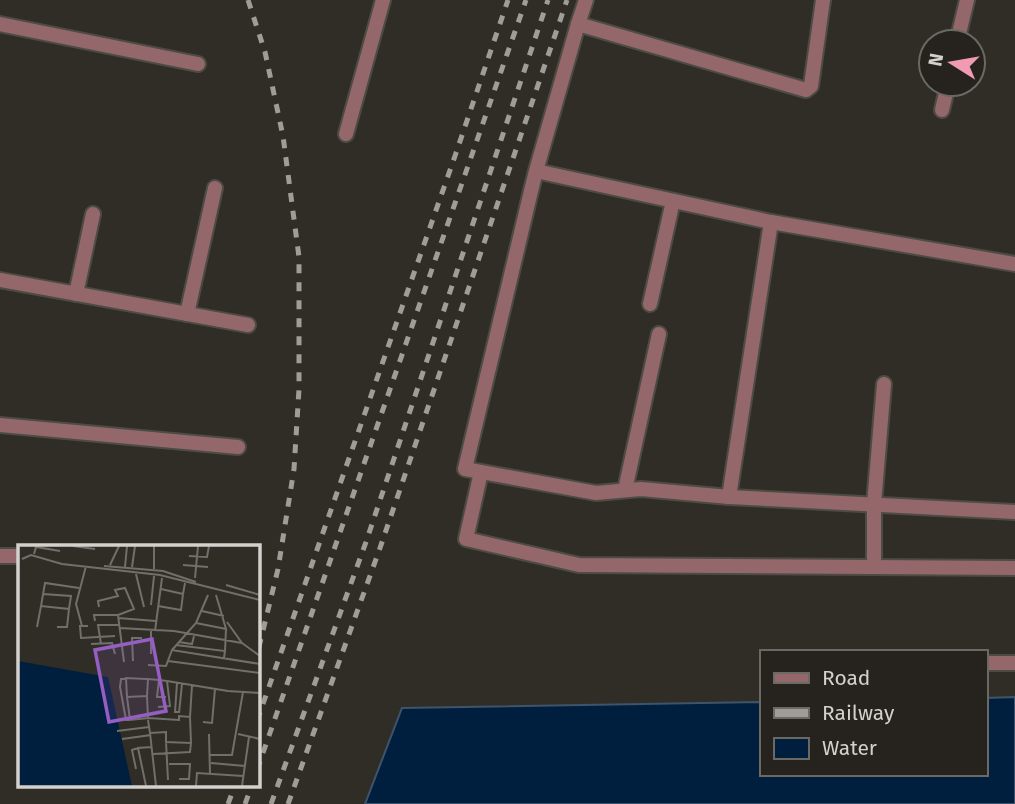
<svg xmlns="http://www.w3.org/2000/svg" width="1015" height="804" font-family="'Fira Sans',sans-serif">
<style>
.water{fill:#001f3f;stroke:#3f546a;stroke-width:2}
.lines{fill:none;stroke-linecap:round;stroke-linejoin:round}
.street-casing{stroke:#4d4b45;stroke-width:18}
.street{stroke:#94676b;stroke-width:14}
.rail{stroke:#9f9d98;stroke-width:5;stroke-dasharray:9 9;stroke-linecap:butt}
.inset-road{fill:none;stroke:#716f69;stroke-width:2}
.view{fill:#955ec3;fill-opacity:0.15;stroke:#955ec3;stroke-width:3.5}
.inset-edge{fill:none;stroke:#d3d1cd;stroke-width:3.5}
</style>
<rect width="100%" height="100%" fill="#302d27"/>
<path class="water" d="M1015,697v107h-650l37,-96 359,-6v72h224v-76z"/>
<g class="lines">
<defs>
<g id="street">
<path d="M0,24l198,40"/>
<path d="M578,24l228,66 5,-4 12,-86"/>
<path d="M957,42l10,-42"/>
<path d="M942,110l6,-26"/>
<path d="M346,134l37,-134"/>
<path d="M536,171l235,51 -42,275 -88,-8 -45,4 -131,-24 66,-278 5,-20 42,-147 8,-24"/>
<path d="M771,222l244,42"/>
<path d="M0,280l248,45"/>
<path d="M76,294l17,-80"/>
<path d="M650,304l23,-103"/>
<path d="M187,314l28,-126"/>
<path d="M0,425l238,22"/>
<path d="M481,472l-15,67 113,26 436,3"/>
<path d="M625,490l34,-156"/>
<path d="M729,497l286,15"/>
<path d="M0,556h19"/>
<path d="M874,567v-63l10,-120"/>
<path d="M985,663h30"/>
</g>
</defs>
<use href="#street" class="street-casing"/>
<use href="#street" class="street"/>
<g class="rail">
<path d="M248,0l17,52 18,84 16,121v132l-5,80 -16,100 -21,86"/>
<path d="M257,721l198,-565 53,-156"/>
<path d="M257,770l269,-770"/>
<path d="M228,804l7,-19"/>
<path d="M245,804l7,-19"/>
<path d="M271,804l95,-262 182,-542"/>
<path d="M288,804l92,-256 187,-548"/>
</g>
</g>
<g transform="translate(18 545)">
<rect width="242" height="242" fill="#302d27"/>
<path d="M0,116l90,16 24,109h-114z" fill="#001f3f"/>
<path class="inset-road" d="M55,1l22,3M16,9l2,-7 24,4M171,11l18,1 2,-11M4,14l9,-4 31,9 98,11 100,25M92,20l9,-19M165,20l25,2M86,21l59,5 33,11M107,22l2,-21M114,22l3,-21M136,24v-23M118,29l8,33M177,33l3,-32M208,40l34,10M143,44l22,5 2,-11M25,49l28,2 -2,13M133,60l3,-29M23,61l4,-23 34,5M140,61l23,4 2,-16M81,62l-1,-6 20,-5 -3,-6 10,-2 9,21 -16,6M184,66l22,5M100,73l38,3M77,76l-1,-6h24l6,47M178,78l30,6 -10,-34M64,81l-6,-22 10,-38M70,81h-8l1,12 34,-2M19,82l4,-21 28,3 -2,18h-10M102,83l54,3 68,12 -15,-21M137,86l7,-53M161,97l13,2 2,-8M224,98l18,13M73,99l21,-1 3,11M83,99l-3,-19h22M158,100l49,6 -1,7M154,105l24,-27 12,-28M207,106l1,-22M133,109v-23M115,116l-1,-23h10M150,116l92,12M130,120l18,1 6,-16 88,14M107,134h-4l-1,8 6,33h4M130,134l-1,17 -20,1 -1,-19 20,1h2l11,1 8,1 61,10 32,2M141,135l-2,17h9M159,138l-2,29h4M109,152l3,23 18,-2 -1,-21M140,162l12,-1 -3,-25M161,168l3,-29M130,173l31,2v-4l11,1 2,-32M130,175l2,13 16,-1v10l25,1 -1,-26M185,177l9,1 3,-34M99,186l32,-4M132,188l6,53M191,189l1,40M220,189l22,5M104,194l29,-4M148,197l2,38M135,209l37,-2 1,-9M192,210h22l11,-63M193,218l34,3M151,219h21l-1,15h-10M118,224l-4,-19 6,-2M128,241l-8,-38 14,-1M178,241l1,-13 46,3M224,241l7,-49"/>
<path class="view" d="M134,94l14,72 -57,11 -14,-72z"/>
<rect width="242" height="242" class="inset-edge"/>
</g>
<rect x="760" y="650" width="228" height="126" fill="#26231e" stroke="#6b6964" stroke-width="2"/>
<rect x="774" y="673" width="35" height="10" fill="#94676b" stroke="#6b6964" stroke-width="2"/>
<text x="822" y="685" font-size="21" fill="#d3d1cd">Road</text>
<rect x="774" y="708" width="35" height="10" fill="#9f9d98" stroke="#6b6964" stroke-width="2"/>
<text x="822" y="720" font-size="21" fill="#d3d1cd">Railway</text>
<rect x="774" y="738" width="35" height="21" fill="#001f3f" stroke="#6b6964" stroke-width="2"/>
<text x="822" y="755" font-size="21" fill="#d3d1cd">Water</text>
<g transform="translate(952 63) rotate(281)"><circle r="33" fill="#26231e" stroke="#6b6964" stroke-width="2"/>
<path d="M0-5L12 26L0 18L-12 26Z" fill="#f09ab4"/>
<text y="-10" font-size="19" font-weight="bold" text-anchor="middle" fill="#d3d1cd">N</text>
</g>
</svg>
